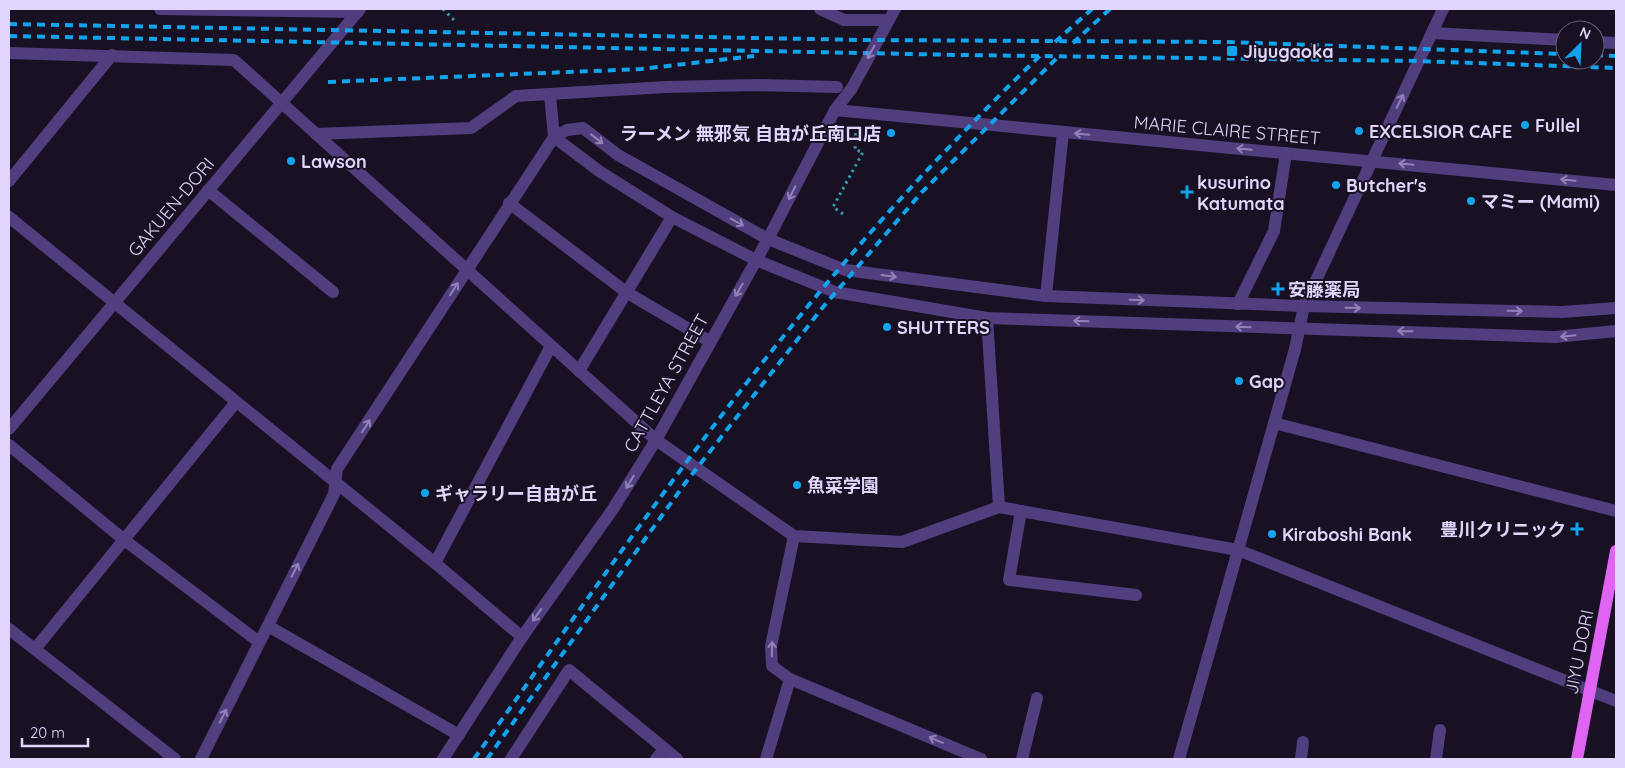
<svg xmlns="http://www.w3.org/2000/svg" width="1625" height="768" font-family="Quicksand,'Noto Sans JP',sans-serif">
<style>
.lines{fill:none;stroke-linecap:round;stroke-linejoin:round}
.path{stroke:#389aae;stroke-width:3;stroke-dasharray:2.5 4;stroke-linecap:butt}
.minor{stroke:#503e7f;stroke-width:12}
.major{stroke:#df64f4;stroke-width:12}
.rail{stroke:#11a4ed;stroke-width:4;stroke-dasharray:8 6;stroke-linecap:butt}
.oneway{stroke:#9282b7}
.poi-dot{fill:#11a4ed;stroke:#181023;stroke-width:2}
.labels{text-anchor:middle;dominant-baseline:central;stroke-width:4;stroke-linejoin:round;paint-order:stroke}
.poi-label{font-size:18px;font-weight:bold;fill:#e2d5fc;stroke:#181023;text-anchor:start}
.street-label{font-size:18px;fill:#e2d5fc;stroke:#181023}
</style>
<rect width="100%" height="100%" fill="#181023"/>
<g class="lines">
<g class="path">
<path d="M443,9l11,11"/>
<path d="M843,214l-10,-7 30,-55 -8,-2 1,-22"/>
</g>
<g class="minor">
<path d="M160,9l198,3"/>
<path d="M820,9l24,11h44"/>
<path d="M1432,33l133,7"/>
<path d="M1595,42l21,1"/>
<path d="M9,53l225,7 422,380 138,96 108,6 97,-35 239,43 378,151"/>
<path d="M835,110l781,75"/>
<path d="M316,134l155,-6 45,-32 150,-9 91,-2 80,2"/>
<path d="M9,181l103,-126"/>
<path d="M208,190l125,102"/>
<path d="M509,203l117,89 83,49"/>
<path d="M9,217l426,346 87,74"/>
<path d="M1046,296l17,-164"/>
<path d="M1238,304l36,-73 12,-78"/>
<path d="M1616,308l-54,4 -258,-6 -258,-10 -201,-26 -77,-31 -150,-84 -35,-27 -16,2 -13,7 45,34 73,46 84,43 79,32 152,26 568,19 61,-6"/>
<path d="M987,318l12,189"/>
<path d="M579,371l93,-154"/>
<path d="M1274,423l342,88"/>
<path d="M9,429l351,-420"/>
<path d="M9,445l114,94 136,103"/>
<path d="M1021,511l-12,69 127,15"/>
<path d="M794,536l-23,110 1,20 18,13 191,80"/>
<path d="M435,563l116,-217"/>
<path d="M268,626l191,109"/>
<path d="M9,629l166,130"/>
<path d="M35,649l201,-247"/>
<path d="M201,759l133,-265 3,-25 217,-332 -4,-42"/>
<path d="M443,759l79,-122 91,-128 43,-69 112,-201 67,-129 17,-22 43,-79"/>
<path d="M511,759l58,-89 108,89"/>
<path d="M656,759l8,-9"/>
<path d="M766,759l24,-80"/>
<path d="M1022,759l15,-61"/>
<path d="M1179,759l116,-410 9,-43 139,-297"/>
<path d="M1301,759l2,-17"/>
<path d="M1436,759l4,-29"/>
</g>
<path class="major" d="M1577,759l39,-208"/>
<g class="rail">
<path d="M9,24l854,16 362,2 340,12"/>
<path d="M9,36l952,19 458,6 197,7"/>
<path d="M1055,42l37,-33"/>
<path d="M1073,43l37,-34"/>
<path d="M1595,55l21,1"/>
<path d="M328,82l313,-13 113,-13"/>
<path d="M474,759c151,-213 298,-430 481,-618 29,-30 57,-59 87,-87"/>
<path d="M487,759l199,-277 137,-175 99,-115 138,-137"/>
</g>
</g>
<defs><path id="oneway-shaft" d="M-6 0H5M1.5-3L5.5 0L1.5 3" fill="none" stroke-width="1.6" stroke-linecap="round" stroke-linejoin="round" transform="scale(1.25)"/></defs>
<g class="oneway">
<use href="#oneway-shaft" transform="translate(871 52) rotate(118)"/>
<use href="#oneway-shaft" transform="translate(1400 101) rotate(-64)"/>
<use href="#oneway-shaft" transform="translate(1082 134) rotate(-175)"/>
<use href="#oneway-shaft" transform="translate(597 139) rotate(38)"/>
<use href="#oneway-shaft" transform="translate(1244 149) rotate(-174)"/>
<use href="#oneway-shaft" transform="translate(1406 164) rotate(-174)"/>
<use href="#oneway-shaft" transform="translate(1568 180) rotate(-174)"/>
<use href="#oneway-shaft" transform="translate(792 193) rotate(117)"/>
<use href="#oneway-shaft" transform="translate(737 222) rotate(29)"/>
<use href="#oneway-shaft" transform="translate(889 276) rotate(7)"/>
<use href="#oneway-shaft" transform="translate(454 289) rotate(-57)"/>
<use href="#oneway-shaft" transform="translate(739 290) rotate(120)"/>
<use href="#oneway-shaft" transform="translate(1137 300) rotate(2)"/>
<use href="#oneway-shaft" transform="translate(1353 308) rotate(1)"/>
<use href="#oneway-shaft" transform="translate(1515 311) rotate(1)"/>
<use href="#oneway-shaft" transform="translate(1081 321) rotate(-178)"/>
<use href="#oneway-shaft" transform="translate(1243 327) rotate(-178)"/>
<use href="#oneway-shaft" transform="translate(1405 331) rotate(-179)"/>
<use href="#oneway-shaft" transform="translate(1568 336) rotate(174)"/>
<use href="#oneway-shaft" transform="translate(366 426) rotate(-57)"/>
<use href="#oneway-shaft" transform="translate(630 482) rotate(121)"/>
<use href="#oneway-shaft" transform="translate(295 570) rotate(-63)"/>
<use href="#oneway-shaft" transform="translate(537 615) rotate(125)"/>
<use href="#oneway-shaft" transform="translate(772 649) rotate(-89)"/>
<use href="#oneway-shaft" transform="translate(223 716) rotate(-63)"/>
<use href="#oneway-shaft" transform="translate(936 740) rotate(-157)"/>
</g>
<g class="poi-dot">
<rect x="1226" y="45" width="12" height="12" rx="2.5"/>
<circle cx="1525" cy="125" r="5"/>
<circle cx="1359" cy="131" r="5"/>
<circle cx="891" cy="133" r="5"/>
<circle cx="291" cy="161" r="5"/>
<circle cx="1336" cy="185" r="5"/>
<path d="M1184.5 184.5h5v5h5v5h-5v5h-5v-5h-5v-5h5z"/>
<circle cx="1471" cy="201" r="5"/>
<path d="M1275.5 281.5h5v5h5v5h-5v5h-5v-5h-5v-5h5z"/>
<circle cx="887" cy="327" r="5"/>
<circle cx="1239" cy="381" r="5"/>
<circle cx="797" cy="485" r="5"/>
<circle cx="425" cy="493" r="5"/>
<path d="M1574.5 521.5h5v5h5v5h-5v5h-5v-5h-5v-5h5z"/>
<circle cx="1272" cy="534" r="5"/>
</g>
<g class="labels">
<g class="poi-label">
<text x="1243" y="51">Jiyugaoka</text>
<text x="1535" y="125">Fullel</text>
<text x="1369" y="131">EXCELSIOR CAFE</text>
<text x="881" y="133" text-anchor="end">ラーメン 無邪気 自由が丘南口店</text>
<text x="301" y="161">Lawson</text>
<text x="1197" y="182">kusurino<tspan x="1197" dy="21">Katumata</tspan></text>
<text x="1346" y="185">Butcher's</text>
<text x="1481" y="201">マミー (Mami)</text>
<text x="1288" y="289">安藤薬局</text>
<text x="897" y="327">SHUTTERS</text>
<text x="1249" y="381">Gap</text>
<text x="807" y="485">魚菜学園</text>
<text x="435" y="493">ギャラリー自由が丘</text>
<text x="1566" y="529" text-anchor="end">豊川クリニック</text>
<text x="1282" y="534">Kiraboshi Bank</text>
</g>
<g class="street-label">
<text transform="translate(1227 130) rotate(5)">MARIE CLAIRE STREET</text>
<text transform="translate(171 207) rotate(-50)">GAKUEN-DORI</text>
<text transform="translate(666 383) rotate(-61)">CATTLEYA STREET</text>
<text transform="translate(1579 652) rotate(-79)">JIYU DORI</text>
</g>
</g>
<rect width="1625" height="768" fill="none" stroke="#e2d5fc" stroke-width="20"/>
<g transform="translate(1580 45) rotate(24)"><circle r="24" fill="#181023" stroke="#695f7a"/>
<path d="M0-4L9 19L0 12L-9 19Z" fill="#11a4ed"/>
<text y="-8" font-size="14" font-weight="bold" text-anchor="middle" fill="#e2d5fc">N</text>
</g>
<path d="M22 738v8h66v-8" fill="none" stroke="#e2d5fc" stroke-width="2.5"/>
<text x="30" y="738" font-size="15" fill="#e2d5fc" stroke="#181023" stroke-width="4" paint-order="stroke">20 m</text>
</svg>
